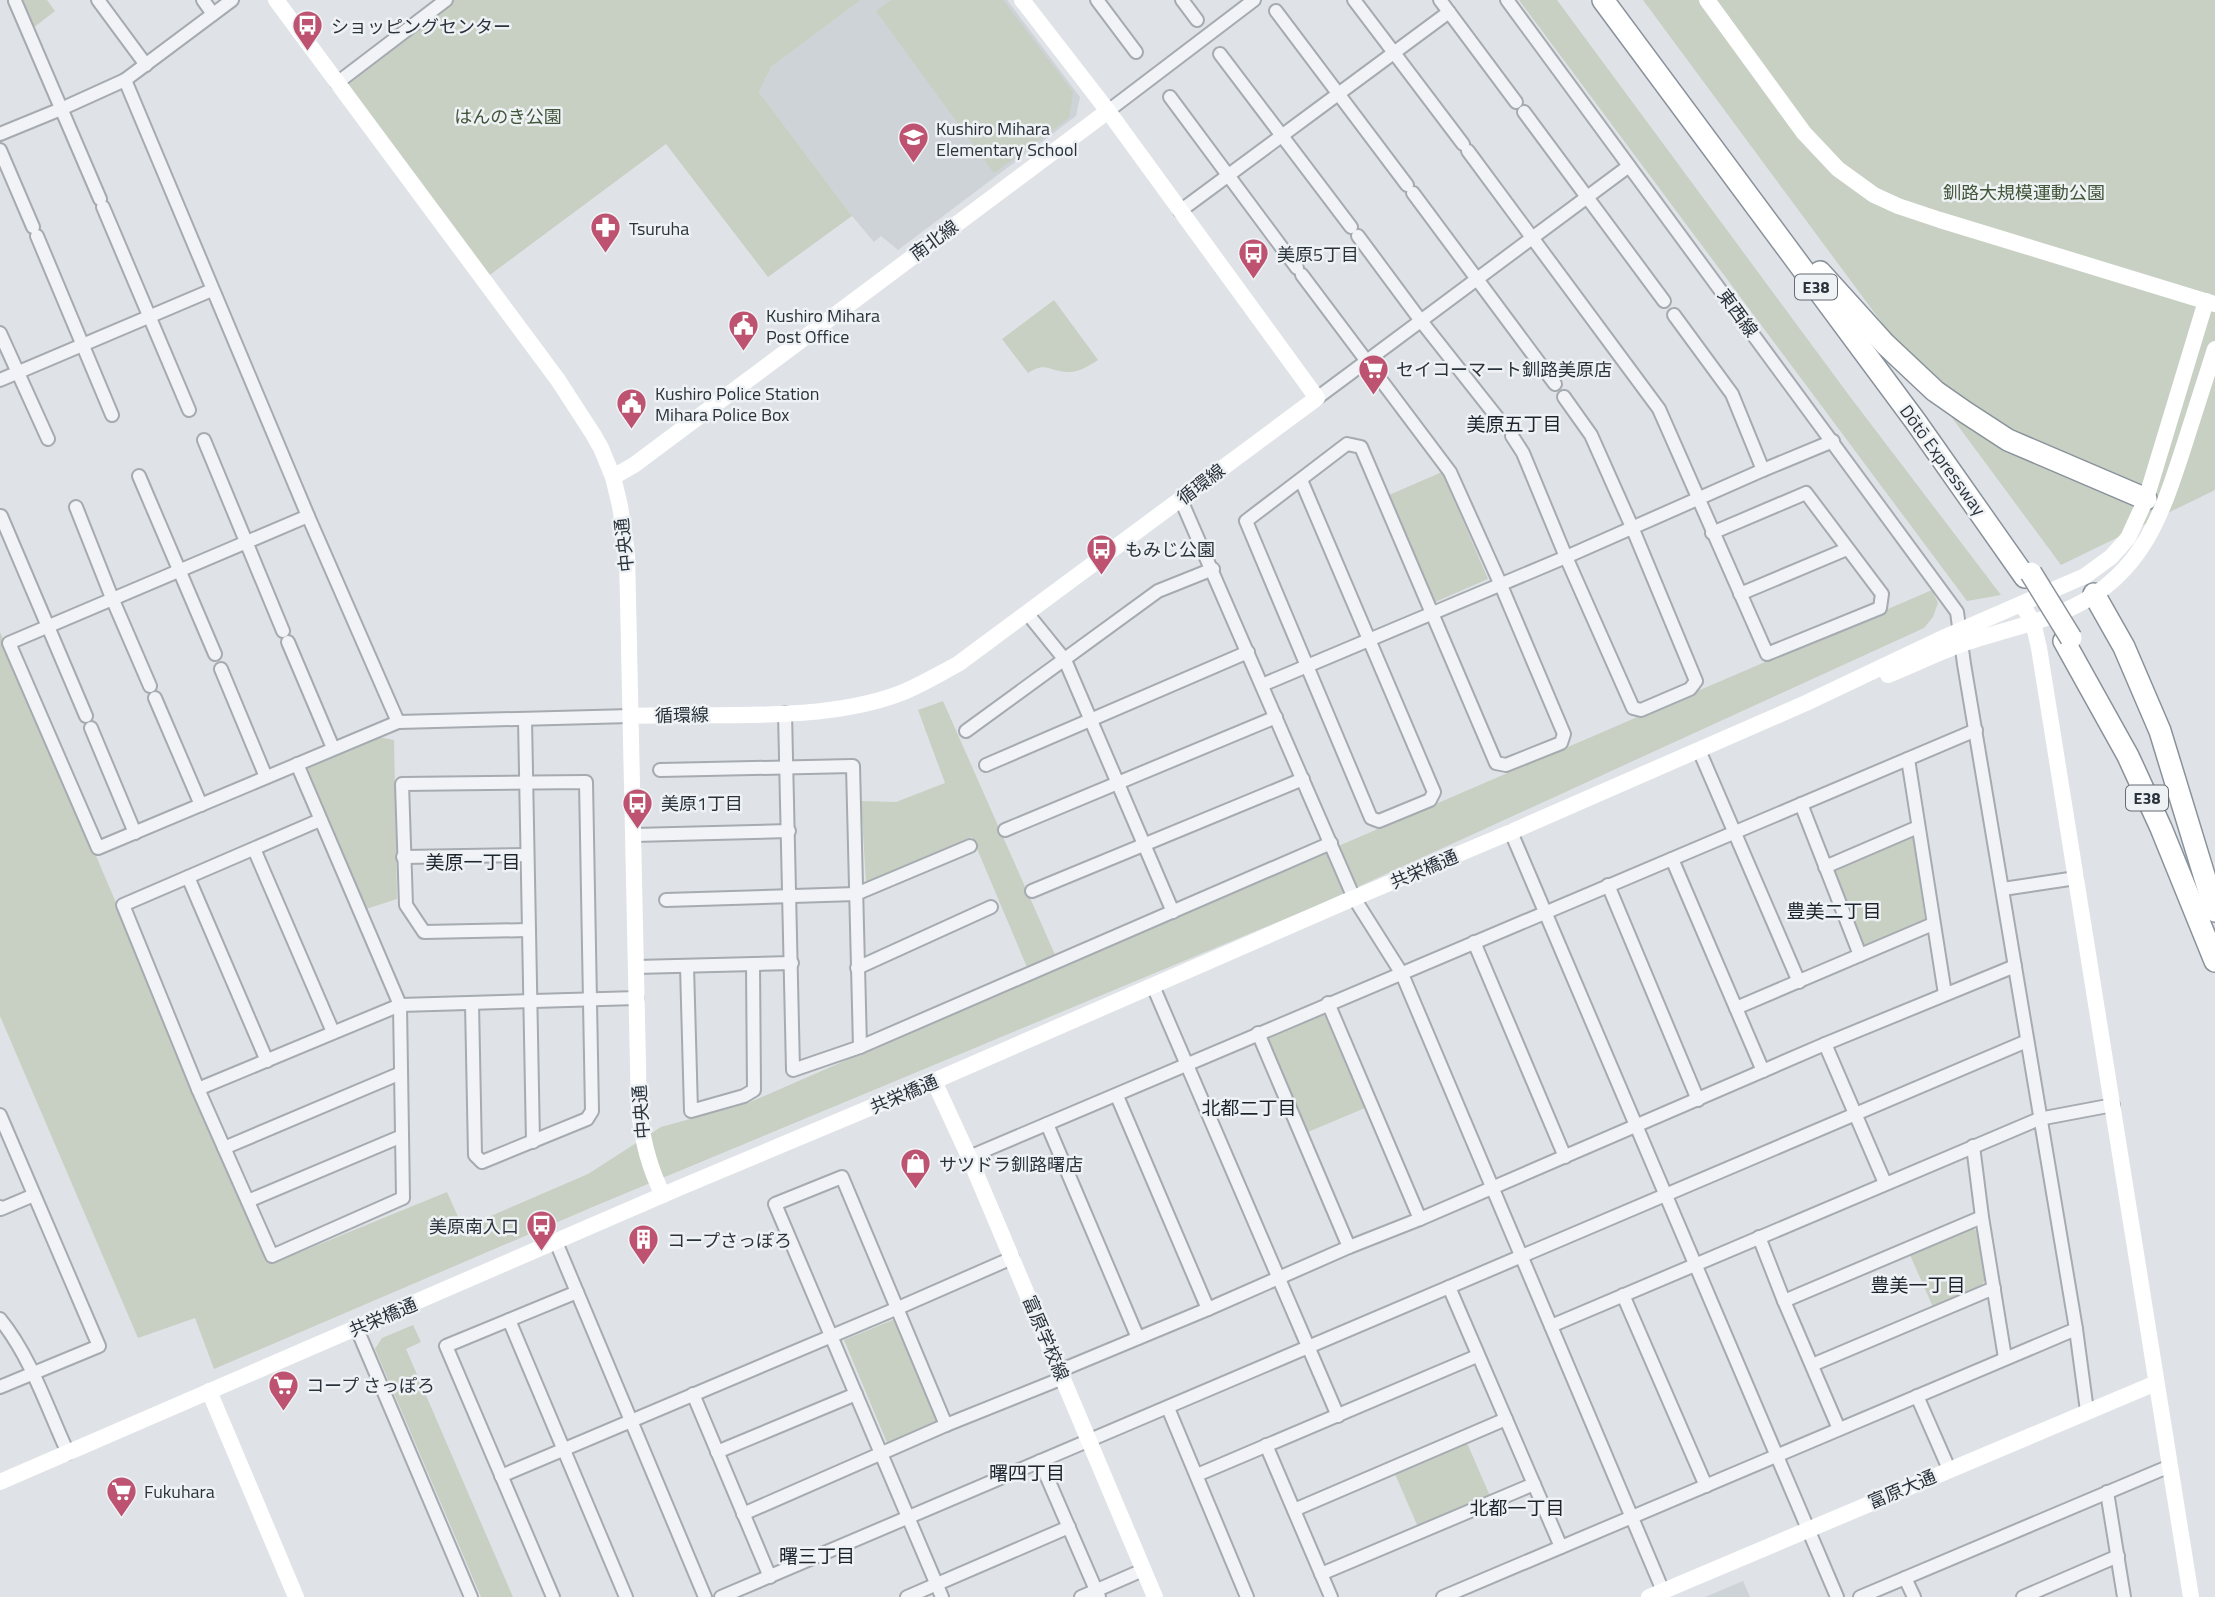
<svg xmlns="http://www.w3.org/2000/svg" width="2215" height="1597" font-family="'Titillium Web','Noto Sans JP',sans-serif">
<style>
.built{fill:#ced3d8}
.green{fill:#c7d0c2}
.lines{fill:none;stroke-linecap:round;stroke-linejoin:round}
.street-casing{stroke:#a5abb0;stroke-width:16}
.highway-casing{stroke:#89929b;stroke-width:24}
.street{stroke:#f2f3f6;stroke-width:12}
.secondary{stroke:#fff;stroke-width:16}
.highway{stroke:#fff;stroke-width:21}
.highway-bridge-casing{stroke:#89929b;stroke-width:24;stroke-linecap:butt}
.highway-bridge{stroke:#fff;stroke-width:21}
.labels{text-anchor:middle;dominant-baseline:central;stroke-width:5;stroke-linejoin:round;paint-order:stroke}
.shield{fill:#eff2f5;stroke:#656c74;stroke-width:2}
.shield-label{font-size:16px;font-weight:bold;fill:#2a333c}
.poi-label{font-size:18px;fill:#2a333c;stroke:#eff2f5;text-anchor:start}
.park-label{font-size:18px;fill:#425639;stroke:#eff2f5}
.street-label{font-size:18px;fill:#2a333c;stroke:#eff2f5}
.neighbourhood-label{font-size:19px;fill:#1c242d;stroke:#eff2f5}
</style>
<rect width="100%" height="100%" fill="#dfe3e7"/>
<g class="built">
<path d="M861,0h146l73,97 -4,19 -178,134 -17,-14 -7,6 -22,-26 -93,-124 12,-25z"/>
<path d="M1743,1581l7,16h-46h1z"/>
</g>
<g class="green">
<path d="M23,0h24l8,11 -22,17z"/>
<path d="M446,0h415l-90,67 -12,25 93,124 -84,61 -102,-133 -183,136 -146,-197z"/>
<path d="M891,0h112l70,92 -4,26 -75,55 -118,-162z"/>
<path d="M1519,0h38l294,398 150,197 -34,6z"/>
<path d="M1643,0h572v490l-154,75z"/>
<path d="M1054,300l44,60c-10,6 -19,13 -32,12 -19,-2 -20,-10 -38,1l-26,-34z"/>
<path d="M1442,472l46,107 -53,23 -46,-107z"/>
<path d="M1932,590l6,13 -5,14 -9,11 -608,278 -721,300 -381,163 -19,-51 -57,20 -138,-322v-384l271,632 176,-72 16,36 125,-54 73,-47 87,-24 284,-124 -60,-142 -106,45 -5,-81 35,1 49,-19 -27,-73 25,-9 117,265z"/>
<path d="M378,737l16,3 3,159 -31,10 -62,-141z"/>
<path d="M1914,837l11,83 -60,26 -30,-75z"/>
<path d="M1324,1014l41,94 -57,24 -41,-93z"/>
<path d="M1971,1228l5,2 9,50 -3,5 -49,22 -23,-52z"/>
<path d="M895,1319l44,104 -51,22 -44,-105z"/>
<path d="M413,1325l8,17 -15,7 107,248h-32l-106,-248 7,-11z"/>
<path d="M1467,1443l23,53 -72,31 -23,-53z"/>
</g>
<g class="lines">
<defs>
<g id="street">
<path d="M98,0l48,65"/>
<path d="M203,0l10,14"/>
<path d="M1097,0l39,52"/>
<path d="M1182,0l15,20"/>
<path d="M1354,0l109,144"/>
<path d="M1440,0l76,102"/>
<path d="M1507,0l450,612 7,52 112,665 11,82"/>
<path d="M15,1l85,198"/>
<path d="M1276,11l131,174"/>
<path d="M1220,54l131,173"/>
<path d="M125,80l183,436 90,206 233,-6"/>
<path d="M337,83l109,-83"/>
<path d="M1170,97l127,171"/>
<path d="M1108,111l146,-111"/>
<path d="M1524,112l140,189"/>
<path d="M0,134l61,-25 64,-29 107,-80"/>
<path d="M0,150l33,77"/>
<path d="M1468,151l191,258 108,245 113,-46 2,-14 -76,-101 -94,40"/>
<path d="M1413,193l142,191"/>
<path d="M103,207l86,203"/>
<path d="M1180,211c90,-66 179,-133 269,-199"/>
<path d="M37,236l75,179"/>
<path d="M1358,236l63,85 83,105"/>
<path d="M1674,315l58,79 31,76"/>
<path d="M0,333l48,106"/>
<path d="M0,380l212,-90"/>
<path d="M1317,398l312,-232"/>
<path d="M1512,436l11,17 43,104 67,151 8,2 49,-21 6,-8 -64,-154 -41,-92 -27,-38"/>
<path d="M204,440l79,191"/>
<path d="M139,476l76,178"/>
<path d="M1301,480l133,312 -4,8 -51,21 -8,-3 -125,-297 101,-77 14,3 135,316 10,2 55,-22 3,-9 -64,-151 -50,-111 -148,-197"/>
<path d="M1181,500l173,398 48,76 261,617"/>
<path d="M76,507l36,91 38,88"/>
<path d="M1,516l85,200"/>
<path d="M308,516l-299,127 89,205 300,-126"/>
<path d="M1740,594l107,-45"/>
<path d="M1027,613l38,47 108,252"/>
<path d="M288,642l45,106"/>
<path d="M221,669l45,108"/>
<path d="M1262,685l304,-128 197,-87 70,-29"/>
<path d="M155,698l46,107"/>
<path d="M785,713l8,357 67,-23 471,-204"/>
<path d="M525,719l8,423"/>
<path d="M91,728l44,105"/>
<path d="M966,731l192,-140 55,-22"/>
<path d="M1699,750l100,232"/>
<path d="M1908,759l37,235"/>
<path d="M297,764l103,241 3,193 -131,58 -74,-167 -75,-184 197,-85"/>
<path d="M986,765l262,-113"/>
<path d="M660,770l193,-4 7,281"/>
<path d="M1801,804l59,151"/>
<path d="M1005,830l271,-113"/>
<path d="M1511,832l326,765"/>
<path d="M634,835l155,-4"/>
<path d="M254,849l79,183"/>
<path d="M403,857l124,-2"/>
<path d="M1672,859l91,212"/>
<path d="M1825,867l93,-40"/>
<path d="M188,877l79,184"/>
<path d="M1608,885l90,215"/>
<path d="M2003,889l73,-11"/>
<path d="M1032,891l271,-112"/>
<path d="M666,900l190,-6 114,-48"/>
<path d="M1474,942l91,215"/>
<path d="M687,966l4,145 53,-15 10,-6 -1,-126"/>
<path d="M636,967l156,-4"/>
<path d="M857,968l134,-61"/>
<path d="M1153,986l185,430"/>
<path d="M472,1003l3,152 7,7 105,-43 5,-8 -6,-329 -184,2 4,121 18,27 105,-2"/>
<path d="M1328,1003l92,216"/>
<path d="M1736,1008l197,-84"/>
<path d="M1258,1033l91,214"/>
<path d="M1825,1044l60,139"/>
<path d="M198,1089l202,-84 237,-7"/>
<path d="M1117,1096l91,213"/>
<path d="M0,1115l99,231 -99,41"/>
<path d="M1047,1124l91,214"/>
<path d="M1973,1146l9,71 23,141"/>
<path d="M224,1148l177,-75"/>
<path d="M969,1157c336,-143 671,-287 1007,-427"/>
<path d="M248,1201l154,-65"/>
<path d="M0,1207l1,2 33,-14"/>
<path d="M1759,1237l25,64 55,128"/>
<path d="M556,1242l149,355"/>
<path d="M1449,1287l112,260"/>
<path d="M1623,1295l83,191"/>
<path d="M1784,1301l198,-84"/>
<path d="M0,1319c32,40 47,89 68,134"/>
<path d="M509,1320l117,277"/>
<path d="M1551,1326l488,-207 74,-14"/>
<path d="M357,1329l114,268"/>
<path d="M1812,1365l182,-77"/>
<path d="M1059,1371l149,-62 141,-62 71,-28 405,-175 190,-78"/>
<path d="M693,1394l77,183"/>
<path d="M1917,1396l32,73"/>
<path d="M1168,1408l79,189"/>
<path d="M1266,1445l65,152"/>
<path d="M717,1452l139,-58"/>
<path d="M1040,1461l59,136"/>
<path d="M1197,1475l280,-119"/>
<path d="M501,1476l397,-168 114,-50"/>
<path d="M2107,1492l17,105"/>
<path d="M1294,1510l212,-91"/>
<path d="M743,1514l203,-89 117,-47"/>
<path d="M1321,1574l213,-90"/>
<path d="M1905,1578l9,19"/>
<path d="M553,1597l-107,-251 131,-54"/>
<path d="M721,1597l1306,-556"/>
<path d="M907,1597l162,-70"/>
<path d="M942,1597l-167,-393 67,-27 104,248"/>
<path d="M1081,1597l62,-27"/>
<path d="M1443,1597l633,-268"/>
<path d="M1860,1597l310,-131"/>
<path d="M2023,1597l95,-41"/>
</g>
<g id="highway">
<path d="M1603,0l313,422 109,155"/>
<path d="M1820,272l65,72 50,47 30,21 43,28 138,59"/>
<path d="M2094,594l30,53 36,84 55,180"/>
<path d="M2064,641l64,115 33,72 54,133"/>
</g>
</defs>
<use href="#street" class="street-casing"/>
<use href="#highway" class="highway-casing"/>
<use href="#street" class="street"/>
<g class="secondary">
<path d="M276,0l282,380 35,54 8,14 12,29 7,29 7,47 12,559c4,30 10,56 24,83"/>
<path d="M1707,0l97,133 34,36 36,26 24,11 42,14 275,84"/>
<path d="M613,477l21,-12 474,-354"/>
<path d="M2022,605l11,17 6,26 152,949"/>
<path d="M1888,675c25,-10 49,-22 74,-31 36,-13 76,-20 111,-37 70,-34 89,-93 111,-161 10,-32 21,-65 31,-97"/>
<path d="M631,716c83,-3 193,7 270,-23 20,-8 38,-19 57,-29l359,-266 -209,-287 -86,-111"/>
<path d="M934,1081l35,76 186,440"/>
<path d="M209,1391l87,206"/>
<path d="M0,1482l679,-294 255,-107 420,-183 157,-66 295,-129 139,-66 140,-61 26,-19 17,-19 18,-39 60,-198"/>
<path d="M1649,1597l507,-214"/>
</g>
<use href="#highway" class="highway"/>
<defs>
<path id="highway-bridge" d="M2031,573l40,65"/>
</defs>
<use href="#highway-bridge" class="highway-bridge-casing"/>
<use href="#highway-bridge" class="highway-bridge"/>
</g>
<defs>
<symbol id="bus-pin" viewBox="-11 -11 22 30"><path d="M0 17L-7.5 6A9.5 9.5 0 1 1 7.5 6Z" fill="#bd5370" stroke="#eff2f5"/><path d="M-5-6H5V4H4V6H2V4H-2V6H-4V4H-5ZM-3.5-4V0h7V-4ZM-3.5 1.2v1.5H-2V1.2ZM2 1.2v1.5H3.5V1.2Z" fill="#fff"/></symbol>
<symbol id="school-pin" viewBox="-11 -11 22 30"><path d="M0 17L-7.5 6A9.5 9.5 0 1 1 7.5 6Z" fill="#bd5370" stroke="#eff2f5"/><path d="M0-5L7-2L0 1L-7-2ZM-4 1L0 2.5L4 1V4Q0 6-4 4Z" fill="#fff"/></symbol>
<symbol id="pharmacy-pin" viewBox="-11 -11 22 30"><path d="M0 17L-7.5 6A9.5 9.5 0 1 1 7.5 6Z" fill="#bd5370" stroke="#eff2f5"/><path d="M-2-6h4v4h4v4h-4v4h-4v-4h-4v-4h4Z" fill="#fff"/></symbol>
<symbol id="civic-pin" viewBox="-11 -11 22 30"><path d="M0 17L-7.5 6A9.5 9.5 0 1 1 7.5 6Z" fill="#bd5370" stroke="#eff2f5"/><path d="M-.6-6.5H3V-4.5H.6V-3L4-1V1h2V6H-6V1h2V-1L-.6-3ZM-1.2 2.5V6h2.4V2.5Z" fill="#fff"/></symbol>
<symbol id="supermarket-pin" viewBox="-11 -11 22 30"><path d="M0 17L-7.5 6A9.5 9.5 0 1 1 7.5 6Z" fill="#bd5370" stroke="#eff2f5"/><path d="M-6-5.5h2.5l.6 2H6L4.5 2H-2.5L-4.4-4H-6ZM-1.5 3.2a1.3 1.3 0 1 0 .1 0ZM3 3.2a1.3 1.3 0 1 0 .1 0Z" fill="#fff"/></symbol>
<symbol id="shop-pin" viewBox="-11 -11 22 30"><path d="M0 17L-7.5 6A9.5 9.5 0 1 1 7.5 6Z" fill="#bd5370" stroke="#eff2f5"/><path d="M-5-2.5h2.3a2.7 3.5 0 0 1 5.4 0H5L5.5 6h-11ZM-1.5-2.5h3a1.5 2.3 0 0 0-3 0Z" fill="#fff"/></symbol>
<symbol id="building-pin" viewBox="-11 -11 22 30"><path d="M0 17L-7.5 6A9.5 9.5 0 1 1 7.5 6Z" fill="#bd5370" stroke="#eff2f5"/><path d="M-4-6H4V6H1V3H-1V6H-4ZM-2.5-4.3h1.7v1.8h-1.7ZM.8-4.3h1.7v1.8H.8ZM-2.5-1h1.7V.8h-1.7ZM.8-1h1.7V.8H.8Z" fill="#fff"/></symbol>
</defs>
<g fill-rule="evenodd">
<use href="#bus-pin" x="290" y="8" width="35" height="47"/>
<use href="#school-pin" x="896" y="120" width="35" height="47"/>
<use href="#pharmacy-pin" x="588" y="210" width="35" height="47"/>
<use href="#bus-pin" x="1236" y="236" width="35" height="47"/>
<use href="#civic-pin" x="726" y="308" width="35" height="47"/>
<use href="#supermarket-pin" x="1356" y="352" width="35" height="47"/>
<use href="#civic-pin" x="614" y="386" width="35" height="47"/>
<use href="#bus-pin" x="1084" y="532" width="35" height="47"/>
<use href="#bus-pin" x="620" y="786" width="35" height="47"/>
<use href="#shop-pin" x="898" y="1146" width="35" height="47"/>
<use href="#bus-pin" x="524" y="1208" width="35" height="47"/>
<use href="#building-pin" x="626" y="1222" width="35" height="47"/>
<use href="#supermarket-pin" x="266" y="1368" width="35" height="47"/>
<use href="#supermarket-pin" x="104" y="1474" width="35" height="47"/>
</g>
<g class="labels">
<g class="shield">
<rect x="1795" y="274.5" width="42" height="25" rx="5"/>
<rect x="2126" y="785.5" width="42" height="25" rx="5"/>
</g>
<g class="shield-label">
<text x="1816" y="287">E38</text>
<text x="2147" y="798">E38</text>
</g>
<g class="poi-label">
<text x="331" y="26">ショッピングセンター</text>
<text x="936" y="128">Kushiro Mihara<tspan x="936" dy="21">Elementary School</tspan></text>
<text x="629" y="228">Tsuruha</text>
<text x="1277" y="254">美原5丁目</text>
<text x="766" y="315">Kushiro Mihara<tspan x="766" dy="21">Post Office</tspan></text>
<text x="1396" y="369">セイコーマート釧路美原店</text>
<text x="655" y="393">Kushiro Police Station<tspan x="655" dy="21">Mihara Police Box</tspan></text>
<text x="1125" y="549">もみじ公園</text>
<text x="661" y="803">美原1丁目</text>
<text x="939" y="1164">サツドラ釧路曙店</text>
<text x="519" y="1226" text-anchor="end">美原南入口</text>
<text x="667" y="1240">コープさっぽろ</text>
<text x="306" y="1385">コープ さっぽろ</text>
<text x="144" y="1491">Fukuhara</text>
</g>
<g class="park-label">
<text x="508" y="116">はんのき公園</text>
<text x="2024" y="192">釧路大規模運動公園</text>
</g>
<g class="street-label">
<text transform="translate(934 240) rotate(-36)">南北線</text>
<text transform="translate(1738 313) rotate(54)">東西線</text>
<text transform="translate(1943 460) rotate(54)">Dōtō Expressway</text>
<text transform="translate(1201 484) rotate(-37)">循環線</text>
<text transform="translate(624 545) rotate(-96)">中央通</text>
<text transform="translate(682 715) rotate(-1)">循環線</text>
<text transform="translate(1424 869) rotate(-23)">共栄橋通</text>
<text transform="translate(904 1094) rotate(-23)">共栄橋通</text>
<text transform="translate(641 1112) rotate(-94)">中央通</text>
<text transform="translate(383 1317) rotate(-23)">共栄橋通</text>
<text transform="translate(1046 1338) rotate(67)">富原学校線</text>
<text transform="translate(1902 1489) rotate(-23)">富原大通</text>
</g>
<g class="neighbourhood-label">
<text x="1514" y="423">美原五丁目</text>
<text x="473" y="861">美原一丁目</text>
<text x="1834" y="910">豊美二丁目</text>
<text x="1249" y="1107">北都二丁目</text>
<text x="1918" y="1284">豊美一丁目</text>
<text x="1027" y="1472">曙四丁目</text>
<text x="1517" y="1507">北都一丁目</text>
<text x="817" y="1555">曙三丁目</text>
</g>
</g>
</svg>
